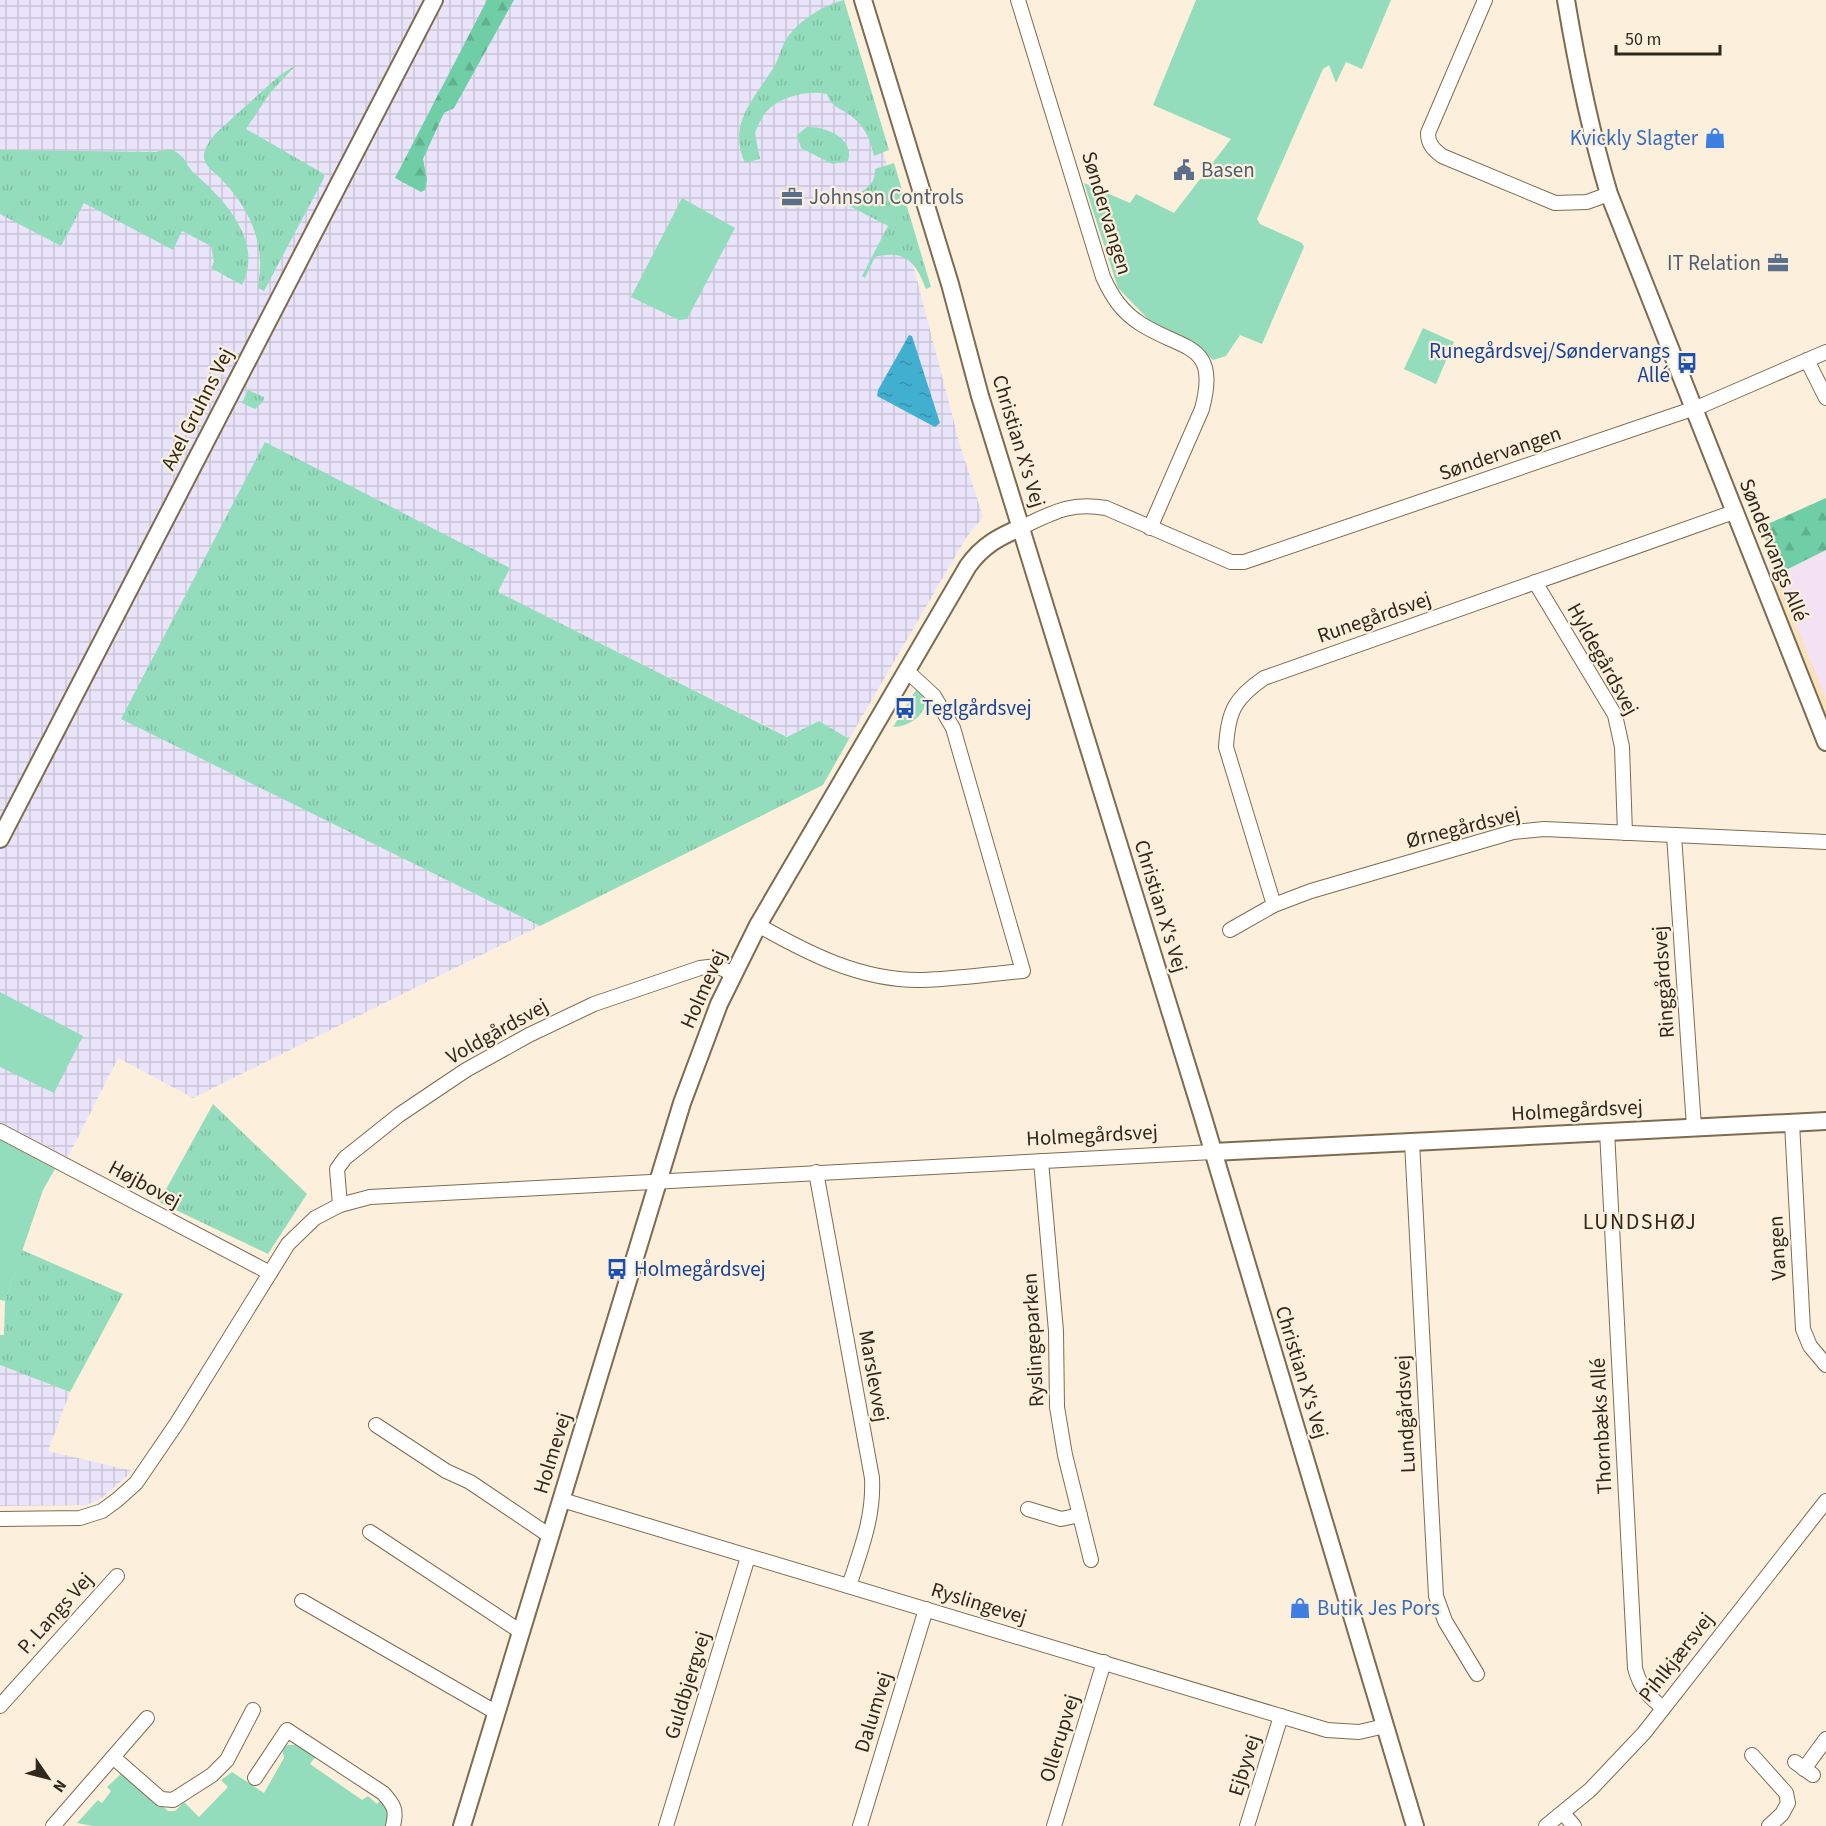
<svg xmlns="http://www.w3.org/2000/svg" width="1826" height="1826" font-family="'Source Sans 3',sans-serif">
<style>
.built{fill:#fae2bc}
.industrial{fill:url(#industrial-grid)}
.education{fill:#f3e2f3}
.grass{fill:url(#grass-tufts)}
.forest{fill:url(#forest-firs)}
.park{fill:#93ddbc}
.water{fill:url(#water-ripples)}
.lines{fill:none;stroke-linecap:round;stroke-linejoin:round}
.minor-casing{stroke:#7d6c50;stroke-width:16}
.tertiary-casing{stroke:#7d6c50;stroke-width:20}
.minor{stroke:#fff;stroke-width:14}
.tertiary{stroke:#fff;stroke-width:16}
.labels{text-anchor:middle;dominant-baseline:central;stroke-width:4.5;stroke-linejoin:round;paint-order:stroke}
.shop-label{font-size:21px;fill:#366cbe;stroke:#fcf0dd;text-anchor:end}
.service-label{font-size:21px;fill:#4e5e75;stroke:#fcf0dd;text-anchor:start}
.street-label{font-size:21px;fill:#2f281c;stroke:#fcf0dd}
.transit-label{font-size:21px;fill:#164399;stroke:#fcf0dd;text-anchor:start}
.neighbourhood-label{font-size:22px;letter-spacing:1.5px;fill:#2f281c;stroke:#fcf0dd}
</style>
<defs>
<pattern id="industrial-grid" width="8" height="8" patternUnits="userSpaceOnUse" patternTransform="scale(1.5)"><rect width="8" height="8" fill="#eae4fa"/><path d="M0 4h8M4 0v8" fill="none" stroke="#c9c4d6"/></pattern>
<pattern id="grass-tufts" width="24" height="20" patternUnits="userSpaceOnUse" patternTransform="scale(1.5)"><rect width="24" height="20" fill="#93ddbc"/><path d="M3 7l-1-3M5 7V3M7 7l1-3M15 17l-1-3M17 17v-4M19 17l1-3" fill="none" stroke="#7fbea1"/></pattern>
<pattern id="forest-firs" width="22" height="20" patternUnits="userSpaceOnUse" patternTransform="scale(1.5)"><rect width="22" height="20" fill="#6fcea6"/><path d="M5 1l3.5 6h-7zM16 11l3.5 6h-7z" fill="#60b18e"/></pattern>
<pattern id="water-ripples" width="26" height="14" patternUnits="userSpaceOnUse" patternTransform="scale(1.5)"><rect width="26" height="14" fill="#41b0d0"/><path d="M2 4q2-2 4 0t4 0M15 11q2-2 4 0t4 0" fill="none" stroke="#378fa8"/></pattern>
</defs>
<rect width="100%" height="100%" fill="#fcf0dd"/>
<path class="built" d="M1826,562v159l-61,-131z"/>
<g class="industrial">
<path d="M0,0h844l116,445 23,72 -17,21 -117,201 -30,-18 -31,16 -290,-145 12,-24 -388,151 418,207 -347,172 -75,-40 -50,99 -68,-35z"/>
<path d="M0,1365l70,27 -22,59 85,20 -34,29 -13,5 -86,1z"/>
</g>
<path class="education" d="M1826,550v149l-50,-124z"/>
<g class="grass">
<path d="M844,0l45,150 -15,6c-4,-17 -9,-30 -24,-41 -10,-7 -19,-8 -23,-21 -18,-4 -44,2 -58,15 -7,6 -11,17 -14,24l5,26 -15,4c-18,-39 9,-64 29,-96 5,-9 7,-20 13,-29 11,-17 38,-34 57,-38z"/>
<path d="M296,65l-26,28 -24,36 78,45v4l-60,113 -6,-3c8,-43 -7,-78 -37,-109 -6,-7 -15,-11 -17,-21 -1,-9 6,-17 11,-24l65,-59z"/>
<path d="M807,127c18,-1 48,11 41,34l-16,3 -31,-16 -4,-13z"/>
<path d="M170,149c17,7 14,15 25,25 30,26 69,68 47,111l-31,-17 3,-6 -3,-16 -29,-15 -9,19 -89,-47 -23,43 -61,-32v-64l155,2z"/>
<path d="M894,163l37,124 -5,2c-10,-26 -20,-40 -51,-32l-10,21 -3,-2 26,-50 -58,-30c19,1 46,-2 45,-27z"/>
<path d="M248,390l16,7 -1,5 -8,7 -13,-6z"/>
<path d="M265,442l245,126 -12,24 289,145 32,-16 30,18 -26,46 -283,141 -419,-207z"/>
<path d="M916,690l8,4c7,18 -14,33 -31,33z"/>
<path d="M213,1104l94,90 -39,60 -109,-52z"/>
<path d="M22,1250l101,44 -53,98 -70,-27v-30h4l1,-34z"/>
</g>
<g class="forest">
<path d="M487,0h27l-60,108 -10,5 -21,46 4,20 -2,11 -4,2 -26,-14z"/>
<path d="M1826,498v52l-48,24 -17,-47z"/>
</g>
<g class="park">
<path d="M1196,0h195l-29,69 -16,-7 -10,21 -7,-18 -6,4 -66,150 3,5 42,19 2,4 -42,97 -22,-9 -14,21 -13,4 -22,-20 -40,-18 -33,-34 -34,-105 46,20 6,-9 38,19 57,-74 -78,-34z"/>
<path d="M682,198l53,30 -48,91 -8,1 -48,-23z"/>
<path d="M1423,328l31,14 -18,42 -32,-15z"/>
<path d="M0,992l83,44 -29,57 -54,-26z"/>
<path d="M0,1140l55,29 -12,21 -38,111 -5,-1z"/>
<path d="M288,1745h8l20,11 -6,8 52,36 6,-4 9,8 4,-4 7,4v22h-295l-16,-3 21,-23 4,3 9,-12 -4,-4 16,-15 45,39h7l9,-9 15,15 29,-30 -7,-7 11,-8 32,21 20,-35 -2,-10z"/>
</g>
<path class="water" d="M909,335l3,1 28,87 -5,4 -58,-31 1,-6z"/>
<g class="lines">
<defs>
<g id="minor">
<path d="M1018,0l85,277c9,20 19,35 38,47 42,27 79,18 61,85l-52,119"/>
<path d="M1485,0l-57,133c0,11 5,16 14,23l113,47 32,-1 22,-8"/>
<path d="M1807,360l19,38"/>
<path d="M1022,527c32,-15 48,-25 84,-19l125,54h13l457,-156 125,-54"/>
<path d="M1535,582l80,133 7,32 3,86"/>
<path d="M1674,835l20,292"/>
<path d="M1274,905l-48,-158c2,-36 9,-49 38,-69l470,-166"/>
<path d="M758,925c51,29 104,56 164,55 33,-1 67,-6 101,-9l-70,-243 -19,-32 -27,-25"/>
<path d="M1230,930l44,-25 37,-14 202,-59 31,-3 282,13"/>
<path d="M1792,1123l11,206 7,17 16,19"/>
<path d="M0,1131l270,142"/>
<path d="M1607,1131l28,537c5,19 13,28 28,40"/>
<path d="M1412,1142l24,454 9,25 32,53"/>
<path d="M1041,1161l15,170 1,76 8,48 26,105"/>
<path d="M816,1172l56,306c2,39 -11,71 -23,108"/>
<path d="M340,1205l-3,-36 8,-11 54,-43 67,-45 63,-35 65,-31 106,-36 17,-2 16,8"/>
<path d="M376,1425l70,46 24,11 80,54"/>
<path d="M562,1500l765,230 32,2 26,-6"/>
<path d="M1028,1509l33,10 19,-4"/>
<path d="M0,1519l80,-1 22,-7 15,-11 19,-17 41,-60 111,-179 27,-26 25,-13 30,-8c281,-14 562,-31 843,-45"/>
<path d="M370,1532l151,100"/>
<path d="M302,1601l195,112"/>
<path d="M0,1706l117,-130"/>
<path d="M1752,1755l34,38 2,10 -6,11 -13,12"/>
<path d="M113,1757l48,42 12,1 39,-25 15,-15 26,-50"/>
<path d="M1795,1762l18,13"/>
<path d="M1804,1769l22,-30"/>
<path d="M255,1778l32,-48 96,63c11,12 14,17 10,33"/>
<path d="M1563,1813l11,13"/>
<path d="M53,1826l94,-108"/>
<path d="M666,1826l82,-269"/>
<path d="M860,1826l66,-217"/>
<path d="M1054,1826l50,-164"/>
<path d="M1247,1826l34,-110"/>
<path d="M1546,1826l44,-36 54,-57 182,-232"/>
</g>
<g id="tertiary">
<path d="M863,0l87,284 30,112 222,718 213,712"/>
<path d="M1566,0c11,66 24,130 43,194l217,548"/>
<path d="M0,839l434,-839"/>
<path d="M1213,1152l613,-31"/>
<path d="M462,1826l220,-723 37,-99 39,-79 210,-359c15,-21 31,-29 54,-39"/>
</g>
</defs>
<use href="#minor" class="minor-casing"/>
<use href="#tertiary" class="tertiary-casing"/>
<use href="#minor" class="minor"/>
<use href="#tertiary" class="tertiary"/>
</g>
<defs>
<symbol id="shop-bare" viewBox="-9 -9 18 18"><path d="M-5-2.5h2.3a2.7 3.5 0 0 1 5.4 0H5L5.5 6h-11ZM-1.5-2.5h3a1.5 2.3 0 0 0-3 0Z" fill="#3f7fe0" stroke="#fcf0dd" stroke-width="2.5" paint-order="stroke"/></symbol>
<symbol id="civic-bare" viewBox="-9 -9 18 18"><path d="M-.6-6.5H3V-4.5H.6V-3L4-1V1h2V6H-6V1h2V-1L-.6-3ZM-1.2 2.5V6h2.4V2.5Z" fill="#5c6f8a" stroke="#fcf0dd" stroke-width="2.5" paint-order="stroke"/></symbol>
<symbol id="office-bare" viewBox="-9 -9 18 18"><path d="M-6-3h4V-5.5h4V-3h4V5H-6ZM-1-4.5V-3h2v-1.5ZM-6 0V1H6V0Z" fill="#5c6f8a" stroke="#fcf0dd" stroke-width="2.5" paint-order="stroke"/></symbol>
<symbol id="bus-bare" viewBox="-9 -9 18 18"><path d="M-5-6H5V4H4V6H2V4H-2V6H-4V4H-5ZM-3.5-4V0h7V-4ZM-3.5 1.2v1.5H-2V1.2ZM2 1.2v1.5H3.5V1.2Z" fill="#1a4fb4" stroke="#fcf0dd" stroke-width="2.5" paint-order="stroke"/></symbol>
</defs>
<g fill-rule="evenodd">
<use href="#shop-bare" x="1700" y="123" width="30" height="30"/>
<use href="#civic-bare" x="1169" y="155" width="30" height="30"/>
<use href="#office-bare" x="777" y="182" width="30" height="30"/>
<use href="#office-bare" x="1763" y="248" width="30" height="30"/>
<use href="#bus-bare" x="1672" y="348" width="30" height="30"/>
<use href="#bus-bare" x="890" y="693" width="30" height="30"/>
<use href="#bus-bare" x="602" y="1254" width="30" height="30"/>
<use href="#shop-bare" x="1285" y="1593" width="30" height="30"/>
</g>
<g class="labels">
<g class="shop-label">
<text x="1698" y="138">Kvickly Slagter</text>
<text x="1317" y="1608" text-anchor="start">Butik Jes Pors</text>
</g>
<g class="service-label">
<text x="1201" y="170">Basen</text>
<text x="809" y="197">Johnson Controls</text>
<text x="1761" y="263" text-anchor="end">IT Relation</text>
</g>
<g class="street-label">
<text transform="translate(1107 213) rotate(73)">Søndervangen</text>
<text transform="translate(197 409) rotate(-63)">Axel Gruhns Vej</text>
<text transform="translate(1019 441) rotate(73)">Christian X's Vej</text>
<text transform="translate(1500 453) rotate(-19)">Søndervangen</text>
<text transform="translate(1774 550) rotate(68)">Søndervangs Allé</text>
<text transform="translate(1374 617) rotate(-19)">Runegårdsvej</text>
<text transform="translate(1603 659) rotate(61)">Hyldegårdsvej</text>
<text transform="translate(1463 827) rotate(-14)">Ørnegårdsvej</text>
<text transform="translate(1161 906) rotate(73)">Christian X's Vej</text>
<text transform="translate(1663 982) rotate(-94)">Ringgårdsvej</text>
<text transform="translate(703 989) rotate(-66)">Holmevej</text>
<text transform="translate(497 1031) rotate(-29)">Voldgårdsvej</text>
<text transform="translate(1577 1110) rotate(-3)">Holmegårdsvej</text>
<text transform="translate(1092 1135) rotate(-3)">Holmegårdsvej</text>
<text transform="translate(145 1184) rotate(28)">Højbovej</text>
<text transform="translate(1777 1248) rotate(-93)">Vangen</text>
<text transform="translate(1033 1340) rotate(-93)">Ryslingeparken</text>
<text transform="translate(1302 1372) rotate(73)">Christian X's Vej</text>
<text transform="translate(874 1376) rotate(80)">Marslevvej</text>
<text transform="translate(1405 1414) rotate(-93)">Lundgårdsvej</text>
<text transform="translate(1601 1426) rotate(-93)">Thornbæks Allé</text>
<text transform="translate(552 1453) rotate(-73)">Holmevej</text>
<text transform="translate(979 1603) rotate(17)">Ryslingevej</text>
<text transform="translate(55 1613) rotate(-48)">P. Langs Vej</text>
<text transform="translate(1676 1657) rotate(-52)">Pihlkjærsvej</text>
<text transform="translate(687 1685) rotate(-73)">Guldbjergvej</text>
<text transform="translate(873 1712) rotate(-73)">Dalumvej</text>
<text transform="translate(1059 1738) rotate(-73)">Ollerupvej</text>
<text transform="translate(1244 1765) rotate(-73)">Ejbyvej</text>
</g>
<g class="transit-label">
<text x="1670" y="351" text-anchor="end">Runegårdsvej/Søndervangs<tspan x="1670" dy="24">Allé</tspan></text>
<text x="922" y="708">Teglgårdsvej</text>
<text x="634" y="1269">Holmegårdsvej</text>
</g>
<g class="neighbourhood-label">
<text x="1640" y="1222">LUNDSHØJ</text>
</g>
</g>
<g transform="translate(48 1778) rotate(125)" stroke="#fcf0dd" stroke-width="4.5" paint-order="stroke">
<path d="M0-4.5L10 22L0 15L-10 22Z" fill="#2f281c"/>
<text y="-9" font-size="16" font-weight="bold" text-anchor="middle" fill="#2f281c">N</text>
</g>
<path d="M1616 45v9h104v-9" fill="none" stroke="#2f281c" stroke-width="3"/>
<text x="1625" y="45" font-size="18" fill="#2f281c" stroke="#fcf0dd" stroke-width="4.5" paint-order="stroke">50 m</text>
</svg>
